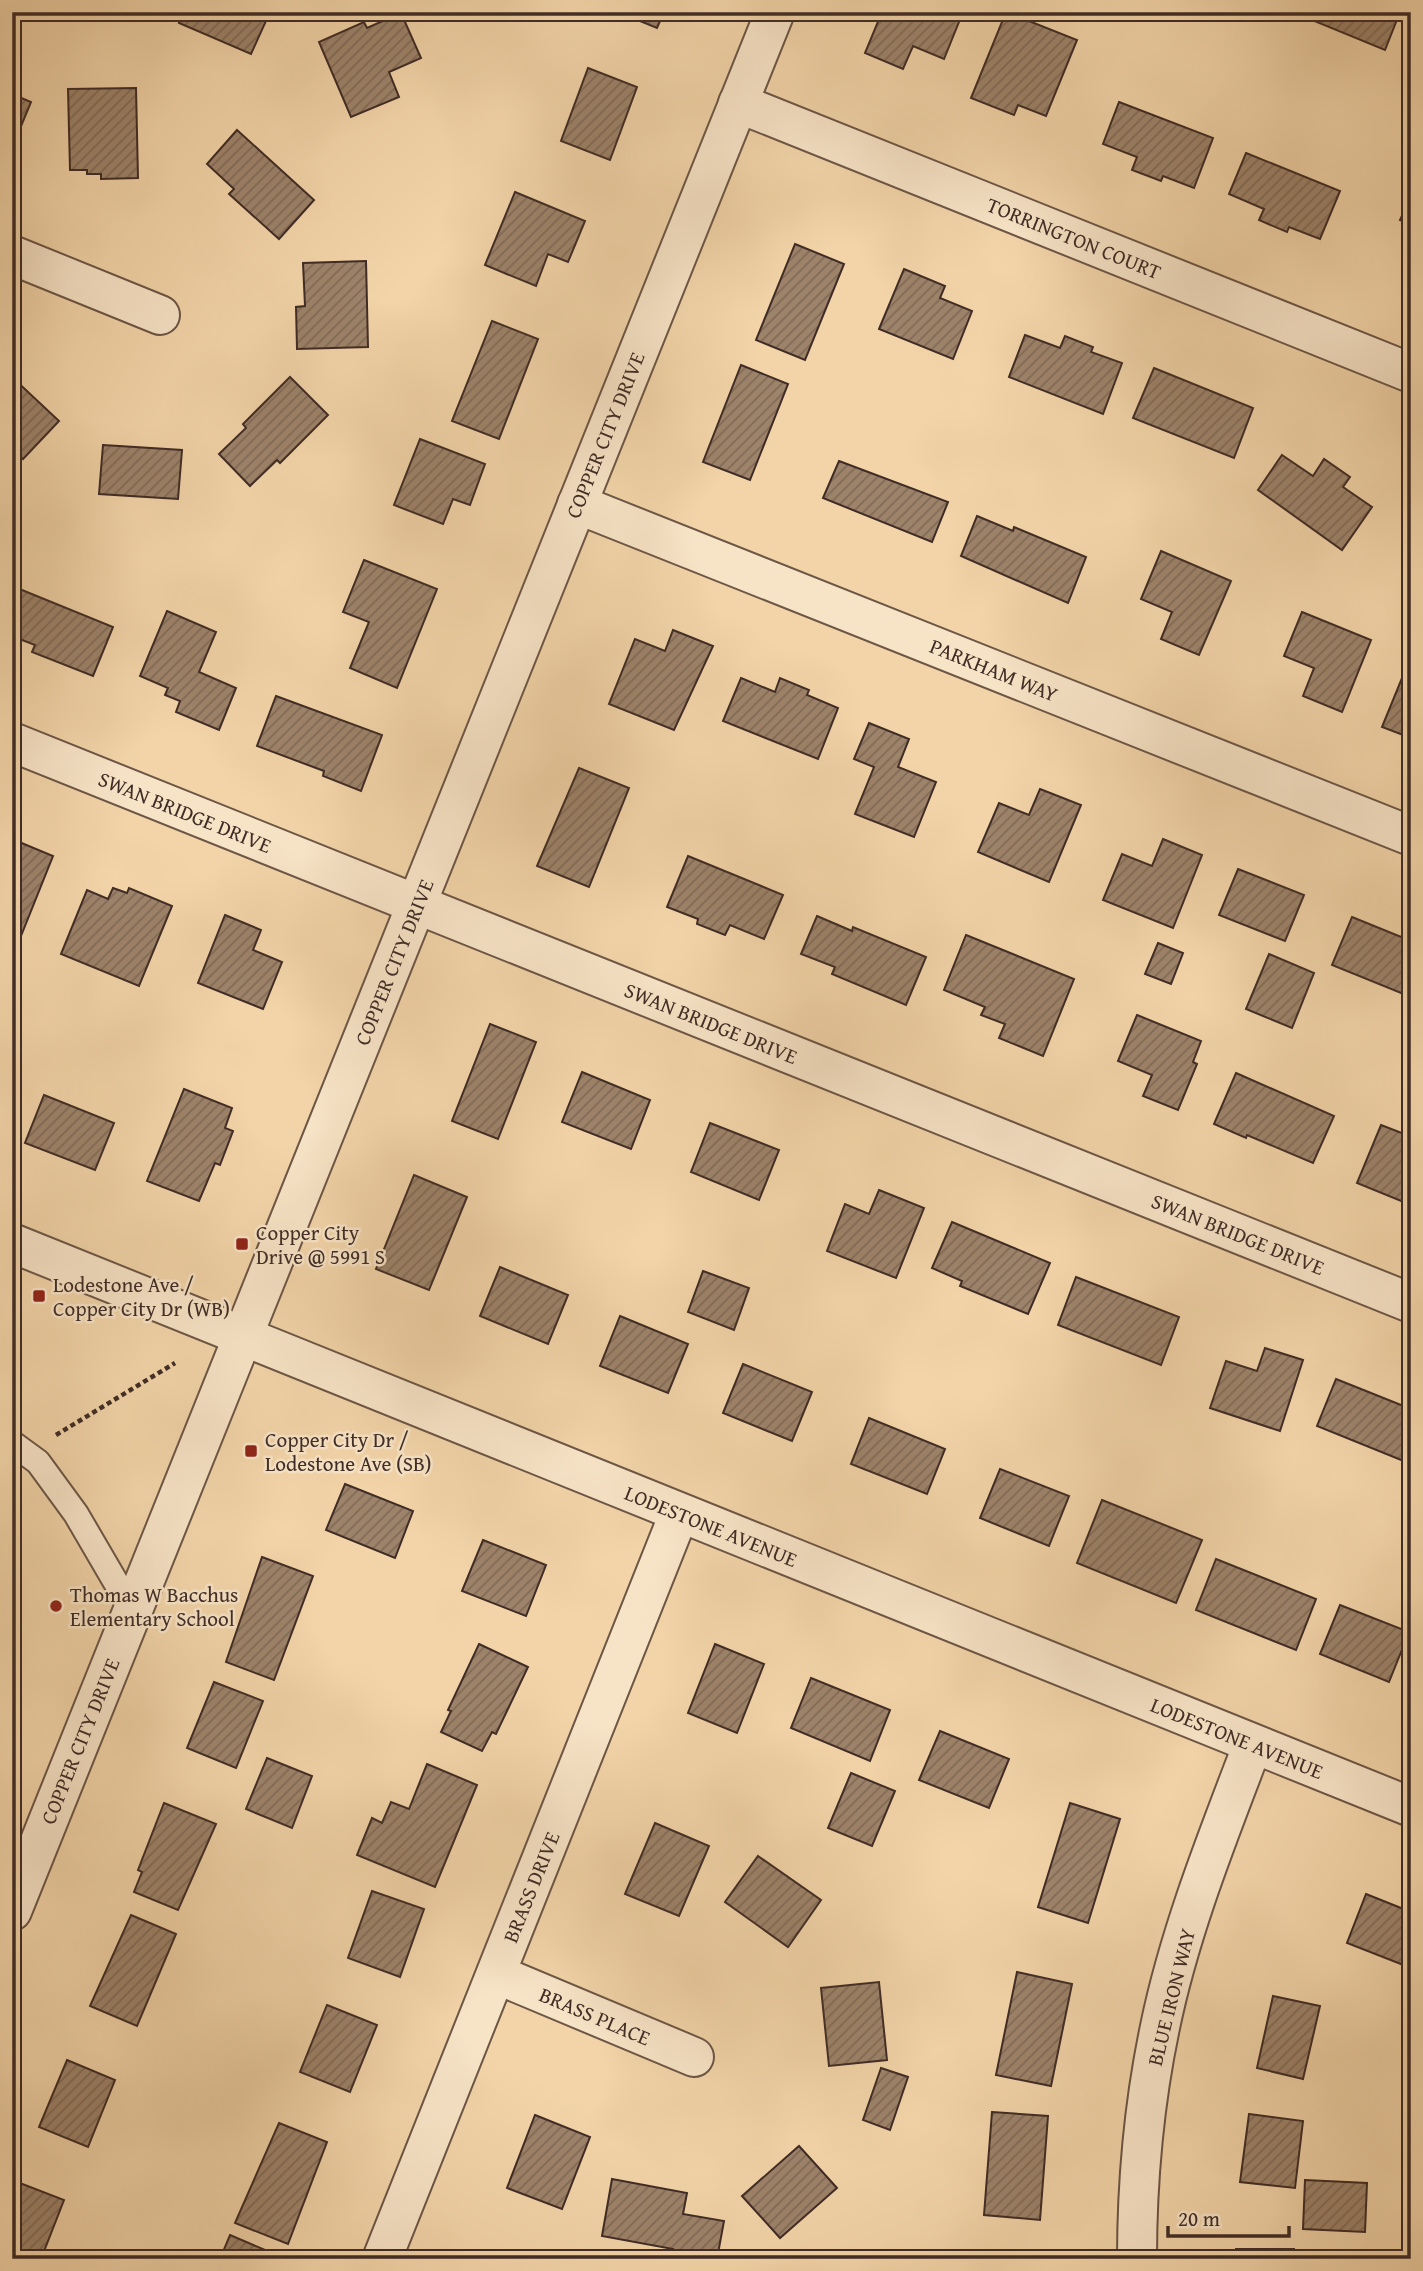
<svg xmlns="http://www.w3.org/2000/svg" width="1423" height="2271" font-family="'Gentium Book Plus',serif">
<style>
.building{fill:url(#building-hatch);stroke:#402c26;stroke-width:2}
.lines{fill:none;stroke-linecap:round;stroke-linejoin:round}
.service-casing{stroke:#6c5646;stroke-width:28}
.minor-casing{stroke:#6c5646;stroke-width:42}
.path{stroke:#402c26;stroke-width:4.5;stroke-dasharray:5 3.5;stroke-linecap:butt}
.service{stroke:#f7e3c6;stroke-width:24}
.minor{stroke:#f7e3c6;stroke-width:38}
.poi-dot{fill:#8f2418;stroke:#f7e3c6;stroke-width:2.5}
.labels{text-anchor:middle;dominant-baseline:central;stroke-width:5;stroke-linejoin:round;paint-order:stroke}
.street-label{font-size:21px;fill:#402c26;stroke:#f7e3c6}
.poi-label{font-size:21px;fill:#402c26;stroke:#f7e3c6;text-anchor:start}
</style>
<defs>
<pattern id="building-hatch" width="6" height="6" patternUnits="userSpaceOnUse" patternTransform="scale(1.75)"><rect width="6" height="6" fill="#9d836a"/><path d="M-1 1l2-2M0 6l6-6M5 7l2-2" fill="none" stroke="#816b57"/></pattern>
</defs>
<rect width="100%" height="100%" fill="#f2d4a8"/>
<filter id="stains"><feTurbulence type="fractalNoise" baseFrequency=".00286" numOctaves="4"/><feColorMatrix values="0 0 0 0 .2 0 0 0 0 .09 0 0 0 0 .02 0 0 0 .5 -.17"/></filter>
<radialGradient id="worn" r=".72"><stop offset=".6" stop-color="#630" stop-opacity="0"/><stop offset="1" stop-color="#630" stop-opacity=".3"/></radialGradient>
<g class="building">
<path d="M184,12h86l-19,42 -72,-31z"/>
<path d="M618,12h46l-7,16z"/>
<path d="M882,12h81l-19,47 -31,-13 -10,23 -38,-16z"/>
<path d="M1006,12l71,28 -31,76 -28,-11 -4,10 -43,-17z"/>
<path d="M1309,12h91l-15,38 -78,-32z"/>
<path d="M401,13l20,45 -32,14 10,25 -48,20 -32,-75 45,-20 3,6z"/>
<path d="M588,68l49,19 -27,73 -49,-19z"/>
<path d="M136,88l2,90 -37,1v-5h-14v-4h-17l-2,-81z"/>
<path d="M12,94l19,8 -19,46z"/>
<path d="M1119,102l94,36 -19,50 -31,-12 -2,5 -29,-11 5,-13 -34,-13z"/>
<path d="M237,130l77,70 -35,39 -50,-45 5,-5 -27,-25z"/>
<path d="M1246,153l94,38 -20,48 -31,-12 -2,5 -28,-12 5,-11 -35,-15z"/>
<path d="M515,192l70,29 -17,41 -20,-8 -12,32 -51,-21z"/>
<path d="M1411,196v29l-11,-5z"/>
<path d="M795,244l49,20 -39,96 -49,-20z"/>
<path d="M366,261l2,86 -71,2 -1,-42 9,-1 -2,-43z"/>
<path d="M904,269l41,17 -5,12 32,13 -19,48 -74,-30z"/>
<path d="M492,321l46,18 -39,100 -47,-18z"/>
<path d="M1025,335l35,13 5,-12 28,11 -2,5 31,11 -19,51 -94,-37z"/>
<path d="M741,365l47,19 -38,96 -47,-18z"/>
<path d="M1154,368l99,40 -19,50 -101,-40z"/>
<path d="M12,377l47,44 -36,38 -11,-10z"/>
<path d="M290,377l38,38 -48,48 -3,-3 -27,26 -31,-32 27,-26 -3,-4z"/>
<path d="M420,439l65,25 -15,41 -17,-6 -10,25 -49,-19z"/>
<path d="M103,445l79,5 -4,49 -79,-5z"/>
<path d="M1282,455l31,21 11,-17 26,18 -7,10 29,20 -30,43 -84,-60z"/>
<path d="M839,461l109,41 -16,40 -109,-44z"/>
<path d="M977,516l36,15 1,-4 72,30 -18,46 -107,-47z"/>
<path d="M1161,551l70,30 -32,74 -38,-16 11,-27 -31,-13z"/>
<path d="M364,560l73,29 -40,99 -47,-20 19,-46 -26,-10z"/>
<path d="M17,588l96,39 -20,49 -61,-24 3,-7 -23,-9v-36z"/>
<path d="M167,611l49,21 -17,40 37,16 -17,42 -43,-18 4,-11 -15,-6 3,-7 -28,-12z"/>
<path d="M1302,612l69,28 -29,72 -39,-16 11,-28 -30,-12z"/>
<path d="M673,630l40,16 -39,84 -65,-26 26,-65 30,12z"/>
<path d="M741,678l34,14 5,-14 29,12 -2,5 31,13 -20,51 -95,-38z"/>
<path d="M1402,678l9,3v57l-29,-11z"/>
<path d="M276,696l106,39 -21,56 -38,-15 1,-5 -67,-25z"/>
<path d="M869,723l40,16 -11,28 38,15 -22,55 -59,-23 19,-47 -20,-8z"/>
<path d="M579,768l50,20 -40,99 -52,-21z"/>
<path d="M1040,789l41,16 -32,77 -71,-30 21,-49 30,12z"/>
<path d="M12,839l41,17 -32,80 -9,-4z"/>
<path d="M1163,839l39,16 -29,73 -70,-28 19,-46 30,12z"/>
<path d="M688,856l95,39 -19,44 -34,-14 -5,10 -28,-11 1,-5 -31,-12z"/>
<path d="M1238,869l66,26 -19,46 -66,-26z"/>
<path d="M113,888l14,5 2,-5 43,18 -33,80 -78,-32 26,-64 21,9z"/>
<path d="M225,915l36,15 -8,20 29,12 -19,47 -65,-26z"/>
<path d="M817,916l35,15 1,-4 73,30 -20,48 -74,-31 3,-7 -34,-13z"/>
<path d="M1352,917l59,24v56l-79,-32z"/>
<path d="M966,935l108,44 -31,77 -44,-18 6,-14 -24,-9 4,-8 -41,-17z"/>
<path d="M1158,943l25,10 -12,31 -26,-10z"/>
<path d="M1269,954l45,19 -22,55 -46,-19z"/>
<path d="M1137,1015l64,26 -8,21 4,2 -19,46 -35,-14 9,-21 -34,-14z"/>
<path d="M490,1024l46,18 -38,97 -46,-18z"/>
<path d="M582,1072l68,28 -19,49 -69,-27z"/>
<path d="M1236,1073l98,43 -21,47 -66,-28 -1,3 -32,-14z"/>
<path d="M184,1089l48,19 -7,20 8,3 -13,34 -5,-2 -16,38 -52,-20z"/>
<path d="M44,1095l70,28 -19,47 -70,-27z"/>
<path d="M710,1123l69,27 -20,50 -68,-28z"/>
<path d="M1381,1125l26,10 -4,9 8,3v58l-54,-22z"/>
<path d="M414,1175l53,22 -38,93 -53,-21z"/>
<path d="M879,1190l45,18 -28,70 -69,-27 18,-47 24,10z"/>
<path d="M952,1222l98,41 -22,51 -68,-28 2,-5 -30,-13z"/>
<path d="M500,1267l68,28 -20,49 -68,-28z"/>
<path d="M703,1271l46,17 -15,42 -46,-18z"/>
<path d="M1076,1277l103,40 -18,48 -103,-40z"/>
<path d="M620,1316l68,28 -20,49 -68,-27z"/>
<path d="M1265,1348l38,12 -23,71 -70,-23 16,-47 31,10z"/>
<path d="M743,1364l69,28 -20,49 -69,-28z"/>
<path d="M1336,1379l75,30v55l-94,-38z"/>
<path d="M869,1418l76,31 -18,45 -76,-30z"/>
<path d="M1000,1469l69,27 -20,50 -69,-28z"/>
<path d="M345,1484l68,27 -18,47 -69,-28z"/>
<path d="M1102,1500l100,40 -26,63 -99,-40z"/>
<path d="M483,1540l63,25 -20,51 -64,-25z"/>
<path d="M262,1557l51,19 -39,104 -48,-18z"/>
<path d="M1216,1559l100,40 -20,51 -100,-40z"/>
<path d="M1340,1605l69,27 -20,50 -69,-28z"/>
<path d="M479,1644l49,23 -32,67 -4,-2 -10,19 -41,-19 10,-21 -3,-1z"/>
<path d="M715,1644l49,20 -27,69 -49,-20z"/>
<path d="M811,1678l79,32 -20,51 -79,-33z"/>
<path d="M214,1682l49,19 -27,67 -49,-20z"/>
<path d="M940,1731l69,28 -20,49 -70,-28z"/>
<path d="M267,1758l45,18 -20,52 -46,-19z"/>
<path d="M427,1764l50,21 -42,102 -78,-32 15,-37 10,5 9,-21 18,7z"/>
<path d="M851,1773l44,18 -23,55 -44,-18z"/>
<path d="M164,1803l52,21 -38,86 -44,-18 8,-20 -4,-2z"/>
<path d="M1070,1803l50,16 -32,104 -50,-16z"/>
<path d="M655,1823l54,23 -30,70 -54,-22z"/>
<path d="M758,1856l63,44 -33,47 -63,-45z"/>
<path d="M372,1891l52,18 -24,68 -52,-19z"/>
<path d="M1366,1894l45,18v56l-64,-25z"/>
<path d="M131,1915l45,19 -39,92 -47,-20z"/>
<path d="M1017,1972l55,12 -21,102 -55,-11z"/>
<path d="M879,1982l8,78 -58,6 -8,-78z"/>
<path d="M1273,1996l47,10 -17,73 -46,-11z"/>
<path d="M327,2005l50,20 -27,67 -50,-20z"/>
<path d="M67,2060l48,20 -27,67 -49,-20z"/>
<path d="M881,2068l27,9 -18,53 -27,-10z"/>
<path d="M992,2112l56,4 -8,104 -56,-5z"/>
<path d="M1249,2114l54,7 -8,67 -55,-6z"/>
<path d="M535,2115l55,22 -28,72 -55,-21z"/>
<path d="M279,2123l48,19 -39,102 -53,-21z"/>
<path d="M799,2146l38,42 -57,50 -38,-42z"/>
<path d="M612,2179l75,14 -4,21 41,7 -7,38h-46l2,-10 -71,-13z"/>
<path d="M12,2180l52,20 -23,59 -29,-1z"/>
<path d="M1305,2180l62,3 -2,49 -62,-3z"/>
<path d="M230,2235l54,23v1h-64z"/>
<rect x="1236" y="2249" width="58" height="10"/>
</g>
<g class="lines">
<defs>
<path id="service" d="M12,1443l26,19 38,52 56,96"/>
<g id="minor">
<path d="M738,103l673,270"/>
<path d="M12,255l148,60"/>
<path d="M577,504l834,332"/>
<path d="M12,742l1399,561"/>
<path d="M12,1243l1399,564"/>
<path d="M12,1911l763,-1899"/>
<path d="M496,1974l198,83"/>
<path d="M382,2259l297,-745"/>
<path d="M1137,2259c0,-78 7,-156 23,-232 20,-97 58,-191 93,-283"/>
</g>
</defs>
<use href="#service" class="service-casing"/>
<use href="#minor" class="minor-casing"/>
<path class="path" d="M56,1435l119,-72"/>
<use href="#service" class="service"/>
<use href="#minor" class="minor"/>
</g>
<g class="poi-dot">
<rect x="235" y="1237" width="14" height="14" rx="3.5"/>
<rect x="32" y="1289" width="14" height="14" rx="3.5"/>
<rect x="244" y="1444" width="14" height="14" rx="3.5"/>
<circle cx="56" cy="1606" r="7"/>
</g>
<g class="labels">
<g class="street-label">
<text transform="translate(1074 238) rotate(22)">TORRINGTON COURT</text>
<text transform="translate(605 435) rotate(-68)">COPPER CITY DRIVE</text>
<text transform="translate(994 670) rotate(22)">PARKHAM WAY</text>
<text transform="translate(185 812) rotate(22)">SWAN BRIDGE DRIVE</text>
<text transform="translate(394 962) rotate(-68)">COPPER CITY DRIVE</text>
<text transform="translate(711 1023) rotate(22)">SWAN BRIDGE DRIVE</text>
<text transform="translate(1238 1234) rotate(22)">SWAN BRIDGE DRIVE</text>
<text transform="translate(711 1526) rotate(22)">LODESTONE AVENUE</text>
<text transform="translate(1237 1738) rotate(22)">LODESTONE AVENUE</text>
<text transform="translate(80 1741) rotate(-68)">COPPER CITY DRIVE</text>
<text transform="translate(531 1887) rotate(-68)">BRASS DRIVE</text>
<text transform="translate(1171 1997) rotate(-76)">BLUE IRON WAY</text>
<text transform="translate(595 2016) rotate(23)">BRASS PLACE</text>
</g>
<g class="poi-label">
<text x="256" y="1232">Copper City<tspan x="256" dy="24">Drive @ 5991 S</tspan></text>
<text x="53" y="1284">Lodestone Ave /<tspan x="53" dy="24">Copper City Dr (WB)</tspan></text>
<text x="265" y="1439">Copper City Dr /<tspan x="265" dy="24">Lodestone Ave (SB)</tspan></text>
<text x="70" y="1594">Thomas W Bacchus<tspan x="70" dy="24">Elementary School</tspan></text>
</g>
</g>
<rect width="1423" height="2271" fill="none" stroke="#f2d4a8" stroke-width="42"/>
<rect x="14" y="14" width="1395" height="2243" fill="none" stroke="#402c26" stroke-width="3.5"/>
<rect x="21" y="21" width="1381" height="2229" fill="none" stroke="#402c26" stroke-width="2"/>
<path d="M1168 2226v10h121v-10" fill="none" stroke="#402c26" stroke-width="3.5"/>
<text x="1178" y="2226" font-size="21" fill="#402c26" stroke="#f7e3c6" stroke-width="5" paint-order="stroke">20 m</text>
<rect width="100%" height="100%" filter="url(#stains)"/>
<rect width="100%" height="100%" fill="url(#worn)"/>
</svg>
